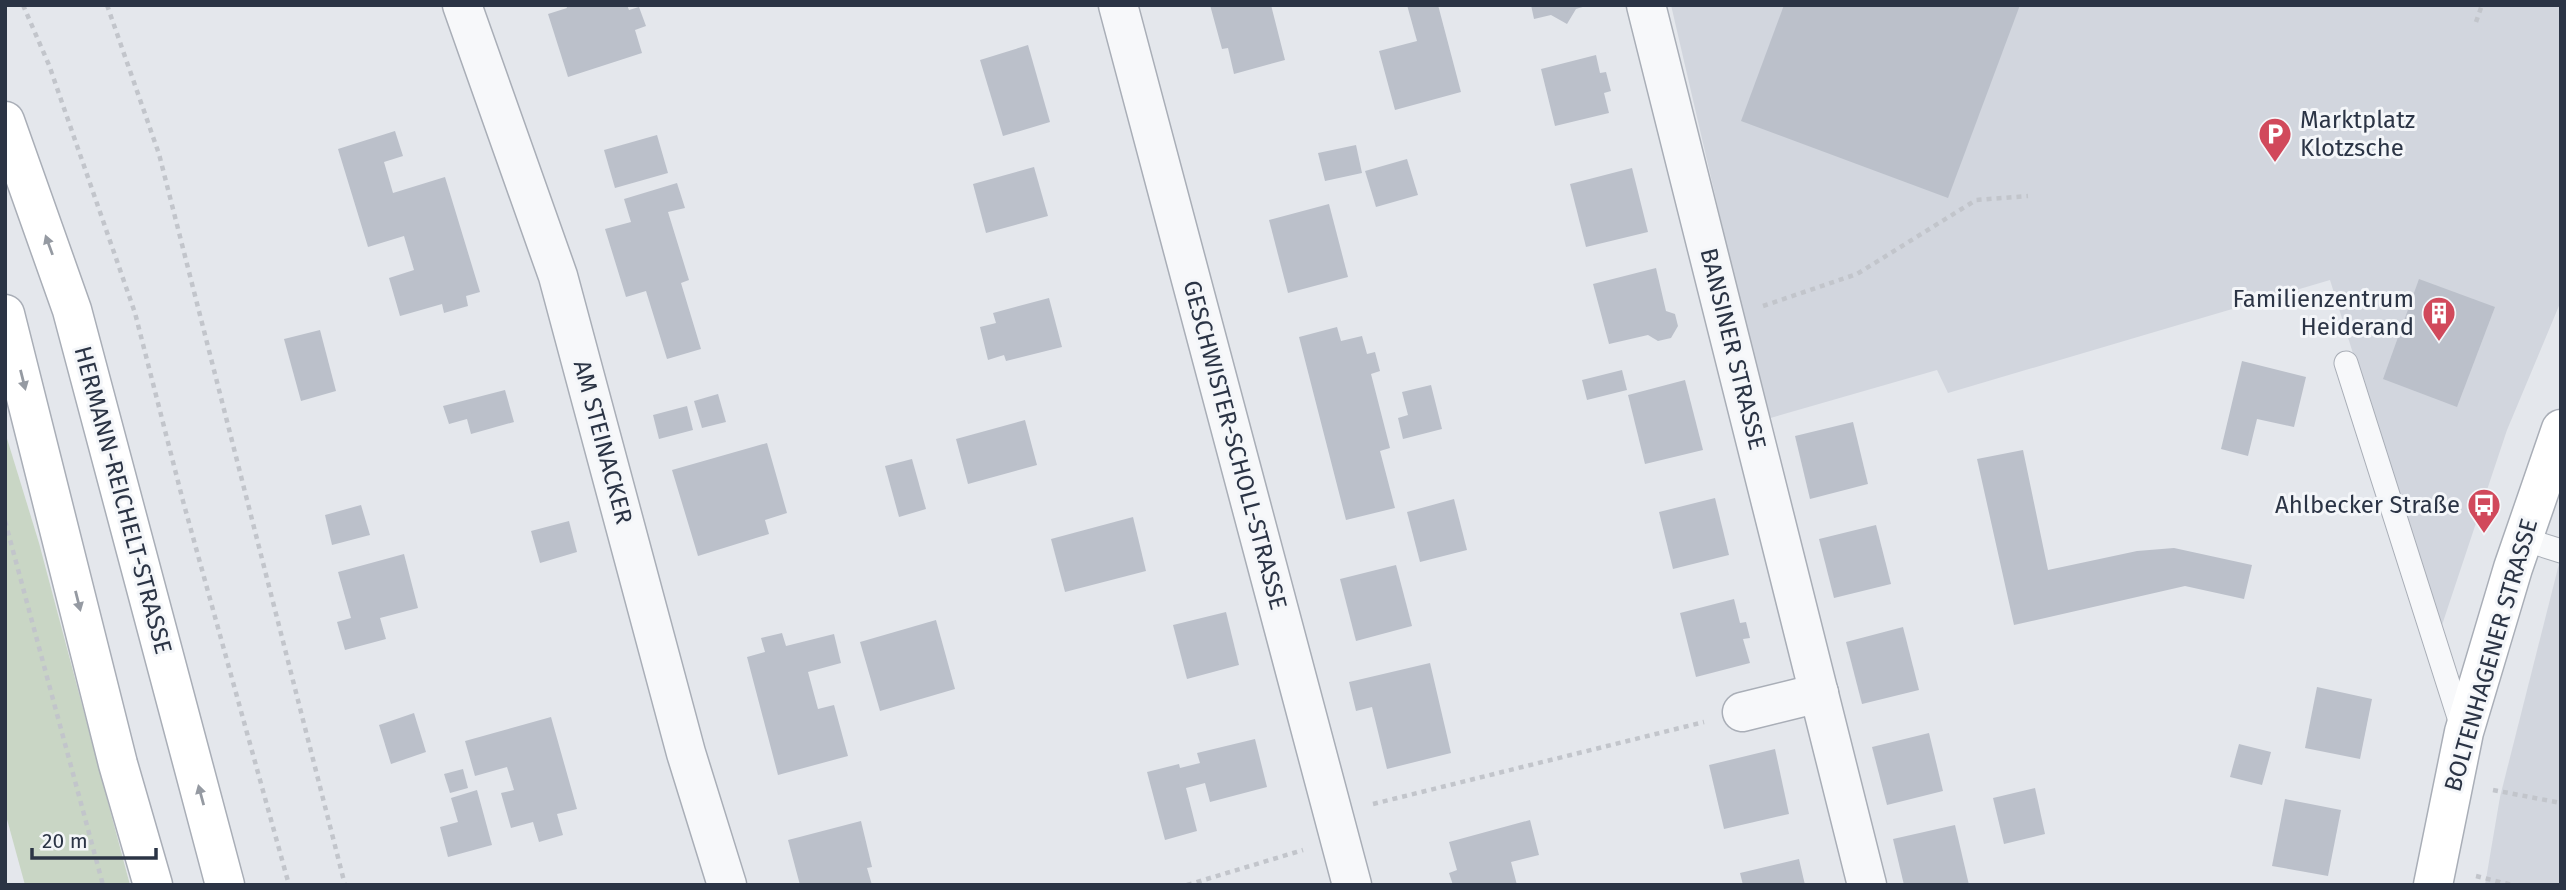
<svg xmlns="http://www.w3.org/2000/svg" width="2566" height="890" font-family="'Fira Sans',sans-serif">
<style>
.built{fill:#d2d6de}
.green{fill:#c9d6c5}
.building{fill:#bbc0ca}
.lines{fill:none;stroke-linecap:round;stroke-linejoin:round}
.lane-casing{stroke:#a9aeb7;stroke-width:25}
.street-casing{stroke:#a9aeb7;stroke-width:41}
.secondary-casing{stroke:#a9aeb7;stroke-width:41}
.path{stroke:#c2c5cb;stroke-width:4.5;stroke-dasharray:5 5;stroke-linecap:butt}
.lane{stroke:#f7f8fa;stroke-width:23}
.street{stroke:#f7f8fa;stroke-width:38}
.secondary{stroke:#fff;stroke-width:38}
.oneway{fill:#959aa2}
.labels{text-anchor:middle;dominant-baseline:central;stroke-width:6;stroke-linejoin:round;paint-order:stroke}
.poi-label{font-size:24px;fill:#2b3445;stroke:#f4f6f9;text-anchor:end}
.street-label{font-size:24px;fill:#2b3445;stroke:#f4f6f9}
</style>
<rect width="100%" height="100%" fill="#e4e7ec"/>
<g class="built">
<path d="M1671,5h890v296l-54,129 -67,201 -110,-351 -382,113 -11,-23 -170,49z"/>
<path d="M2561,556v329h-76l15,-88z"/>
</g>
<path class="green" d="M5,432l34,111 91,342h-105l-20,-73z"/>
<g class="building">
<path d="M566,5h61l2,5 10,-3 7,19 -11,4 7,23 -74,24 -20,-63 19,-6z"/>
<path d="M1210,5h61l14,55 -51,14 -6,-26 -6,1z"/>
<path d="M1407,5h31l23,87 -66,18 -16,-59 38,-10z"/>
<path d="M1531,5h55v1l-10,3 -9,15 -16,-9 -17,4z"/>
<path d="M1784,5h236l-72,193 -207,-77z"/>
<path d="M1028,45l22,77 -47,14 -23,-76z"/>
<path d="M1596,55l4,18 6,-1 5,19 -7,2 5,20 -54,13 -14,-57z"/>
<path d="M395,131l8,25 -19,6 9,31 52,-16 35,115 -14,4 2,10 -24,7 -2,-9 -42,12 -11,-38 25,-8 -10,-34 -36,11 -30,-98z"/>
<path d="M657,135l11,38 -53,15 -11,-38z"/>
<path d="M1356,145l6,28 -37,8 -7,-28z"/>
<path d="M1407,159l11,36 -42,12 -11,-36z"/>
<path d="M1034,167l14,49 -62,17 -13,-49z"/>
<path d="M1632,168l16,64 -62,15 -16,-63z"/>
<path d="M677,183l8,25 -17,4 21,68 -8,3 20,66 -34,10 -21,-68 -20,6 -21,-68 26,-7 -7,-23z"/>
<path d="M1329,204l19,73 -60,16 -19,-73z"/>
<path d="M1656,268l10,43 9,3 3,12 -7,12 -13,3 -10,-6 -39,9 -16,-60z"/>
<path d="M2419,279l76,28 -38,100 -74,-28z"/>
<path d="M1049,298l13,49 -56,14 -2,-6 -16,5 -8,-33 16,-4 -3,-10z"/>
<path d="M1337,327l4,14 21,-5 5,18 8,-2 5,19 -9,3 19,74 -10,3 15,57 -49,12 -47,-183z"/>
<path d="M320,330l16,61 -35,10 -17,-62z"/>
<path d="M2242,361l64,16 -12,50 -37,-8 -9,37 -27,-7z"/>
<path d="M1622,370l5,20 -40,10 -5,-20z"/>
<path d="M1685,380l18,70 -58,14 -17,-69z"/>
<path d="M1431,385l11,44 -39,10 -5,-21 10,-3 -6,-23z"/>
<path d="M505,390l9,32 -43,12 -4,-15 -18,5 -6,-18z"/>
<path d="M718,394l8,28 -24,6 -8,-27z"/>
<path d="M687,406l6,24 -34,9 -6,-24z"/>
<path d="M1025,420l12,45 -69,19 -12,-45z"/>
<path d="M1853,422l15,62 -58,15 -15,-63z"/>
<path d="M767,443l20,70 -22,7 4,14 -71,22 -26,-86z"/>
<path d="M2023,450l25,120 89,-19 37,-3 78,17 -8,34 -59,-13 -171,39 -37,-166z"/>
<path d="M912,459l14,50 -27,8 -14,-51z"/>
<path d="M1715,498l14,57 -56,14 -14,-57z"/>
<path d="M1454,499l13,51 -47,12 -13,-50z"/>
<path d="M361,505l9,30 -38,10 -7,-30z"/>
<path d="M1133,517l13,54 -81,21 -14,-53z"/>
<path d="M569,521l8,31 -37,11 -9,-32z"/>
<path d="M1876,525l15,59 -57,14 -15,-59z"/>
<path d="M404,554l14,54 -38,10 6,21 -41,11 -8,-28 14,-4 -13,-46z"/>
<path d="M1396,565l16,61 -56,15 -16,-62z"/>
<path d="M1734,599l6,24 6,-1 4,16 -7,1 7,24 -54,14 -16,-64z"/>
<path d="M1226,612l13,53 -52,14 -14,-54z"/>
<path d="M936,620l19,69 -75,22 -20,-69z"/>
<path d="M1903,627l16,63 -57,14 -16,-62z"/>
<path d="M782,633l4,13 48,-12 7,29 -33,9 10,37 16,-4 14,51 -70,19 -31,-118 18,-5 -4,-14z"/>
<path d="M1430,663l21,90 -64,16 -15,-62 -16,4 -7,-29z"/>
<path d="M2317,687l55,12 -12,60 -55,-11z"/>
<path d="M414,713l12,39 -35,12 -12,-39z"/>
<path d="M551,717l26,92 -20,5 6,21 -24,7 -6,-20 -22,6 -10,-35 13,-3 -7,-23 -32,9 -10,-35z"/>
<path d="M1929,733l14,58 -56,14 -15,-58z"/>
<path d="M1255,739l12,48 -57,15 -5,-19 -19,5 11,43 -32,9 -18,-68 32,-8 1,4 20,-5 -3,-10z"/>
<path d="M2239,744l32,8 -9,33 -32,-8z"/>
<path d="M1775,749l14,65 -65,15 -15,-64z"/>
<path d="M463,769l5,19 -18,5 -6,-19z"/>
<path d="M2035,788l10,46 -41,10 -11,-46z"/>
<path d="M477,790l15,55 -44,12 -8,-30 18,-5 -7,-24z"/>
<path d="M2285,799l56,11 -13,66 -56,-10z"/>
<path d="M1530,820l9,35 -28,7 6,23h-64l-4,-12 8,-3 -8,-28z"/>
<path d="M861,821l11,46 -5,1 5,17h-72l-12,-45z"/>
<path d="M1955,825l14,60h-65l-11,-46z"/>
<path d="M1799,859l6,26h-62l-3,-12z"/>
</g>
<g class="lines">
<defs>
<g id="lane">
<path d="M2346,363l117,367"/>
<path d="M2523,539l38,12"/>
</g>
<g id="street">
<path d="M462,5l96,271 128,477 41,132"/>
<path d="M1118,5l234,880"/>
<path d="M1646,5l221,880"/>
<path d="M1742,712l77,-19"/>
</g>
<g id="secondary">
<path d="M5,121l67,189 153,575"/>
<path d="M5,314l113,450 35,121"/>
<path d="M2433,885l31,-153 49,-164 48,-139"/>
</g>
</defs>
<use href="#lane" class="lane-casing"/>
<use href="#street" class="street-casing"/>
<use href="#secondary" class="secondary-casing"/>
<g class="path">
<path d="M23,5l26,60 86,248 48,188 106,384"/>
<path d="M107,5l52,149 186,731"/>
<path d="M2476,22l6,-17"/>
<path d="M1763,306l94,-32 119,-74 52,-4"/>
<path d="M5,521l98,364"/>
<path d="M2493,790l68,13"/>
<path d="M1373,804l331,-82"/>
<path d="M2476,876l36,9"/>
<path d="M1187,885l116,-35"/>
</g>
<use href="#lane" class="lane"/>
<use href="#street" class="street"/>
<use href="#secondary" class="secondary"/>
</g>
<defs><path id="oneway-solid" d="M-6-.8H1V-3.2L6.5 0L1 3.2V.8H-6Z" transform="scale(1.75)"/></defs>
<g class="oneway">
<use href="#oneway-solid" transform="translate(49 245) rotate(-110)"/>
<use href="#oneway-solid" transform="translate(23 380) rotate(76)"/>
<use href="#oneway-solid" transform="translate(78 601) rotate(76)"/>
<use href="#oneway-solid" transform="translate(201 795) rotate(-105)"/>
</g>
<defs>
<symbol id="parking-pin" viewBox="-11 -11 22 30"><path d="M0 17L-7.5 6A9.5 9.5 0 1 1 7.5 6Z" fill="#d1495b" stroke="#f4f6f9"/><path d="M-3.5-5.5H1a3.5 3.5 0 0 1 0 7H-1V5.5H-3.5ZM-1-3.4V-.6H.8a1.4 1.4 0 0 0 0-2.8Z" fill="#fff"/></symbol>
<symbol id="building-pin" viewBox="-11 -11 22 30"><path d="M0 17L-7.5 6A9.5 9.5 0 1 1 7.5 6Z" fill="#d1495b" stroke="#f4f6f9"/><path d="M-4-6H4V6H1V3H-1V6H-4ZM-2.5-4.3h1.7v1.8h-1.7ZM.8-4.3h1.7v1.8H.8ZM-2.5-1h1.7V.8h-1.7ZM.8-1h1.7V.8H.8Z" fill="#fff"/></symbol>
<symbol id="bus-pin" viewBox="-11 -11 22 30"><path d="M0 17L-7.5 6A9.5 9.5 0 1 1 7.5 6Z" fill="#d1495b" stroke="#f4f6f9"/><path d="M-5-6H5V4H4V6H2V4H-2V6H-4V4H-5ZM-3.5-4V0h7V-4ZM-3.5 1.2v1.5H-2V1.2ZM2 1.2v1.5H3.5V1.2Z" fill="#fff"/></symbol>
</defs>
<g fill-rule="evenodd">
<use href="#parking-pin" x="2256" y="115" width="38" height="52"/>
<use href="#building-pin" x="2420" y="294" width="38" height="52"/>
<use href="#bus-pin" x="2465" y="486" width="38" height="52"/>
</g>
<g class="labels">
<g class="poi-label">
<text x="2300" y="120" text-anchor="start">Marktplatz<tspan x="2300" dy="28">Klotzsche</tspan></text>
<text x="2414" y="299">Familienzentrum<tspan x="2414" dy="28">Heiderand</tspan></text>
<text x="2460" y="505">Ahlbecker Straße</text>
</g>
<g class="street-label">
<text transform="translate(1733 349) rotate(76)">BANSINER STRASSE</text>
<text transform="translate(603 442) rotate(75)">AM STEINACKER</text>
<text transform="translate(1235 445) rotate(75)">GESCHWISTER-SCHOLL-STRASSE</text>
<text transform="translate(123 500) rotate(75)">HERMANN-REICHELT-STRASSE</text>
<text transform="translate(2491 655) rotate(-74)">BOLTENHAGENER STRASSE</text>
</g>
</g>
<rect width="2566" height="890" fill="none" stroke="#2b3445" stroke-width="14"/>
<path d="M32 848v10h124v-10" fill="none" stroke="#2b3445" stroke-width="3.5"/>
<text x="42" y="848" font-size="21" fill="#2b3445" stroke="#f4f6f9" stroke-width="5" paint-order="stroke">20 m</text>
</svg>
